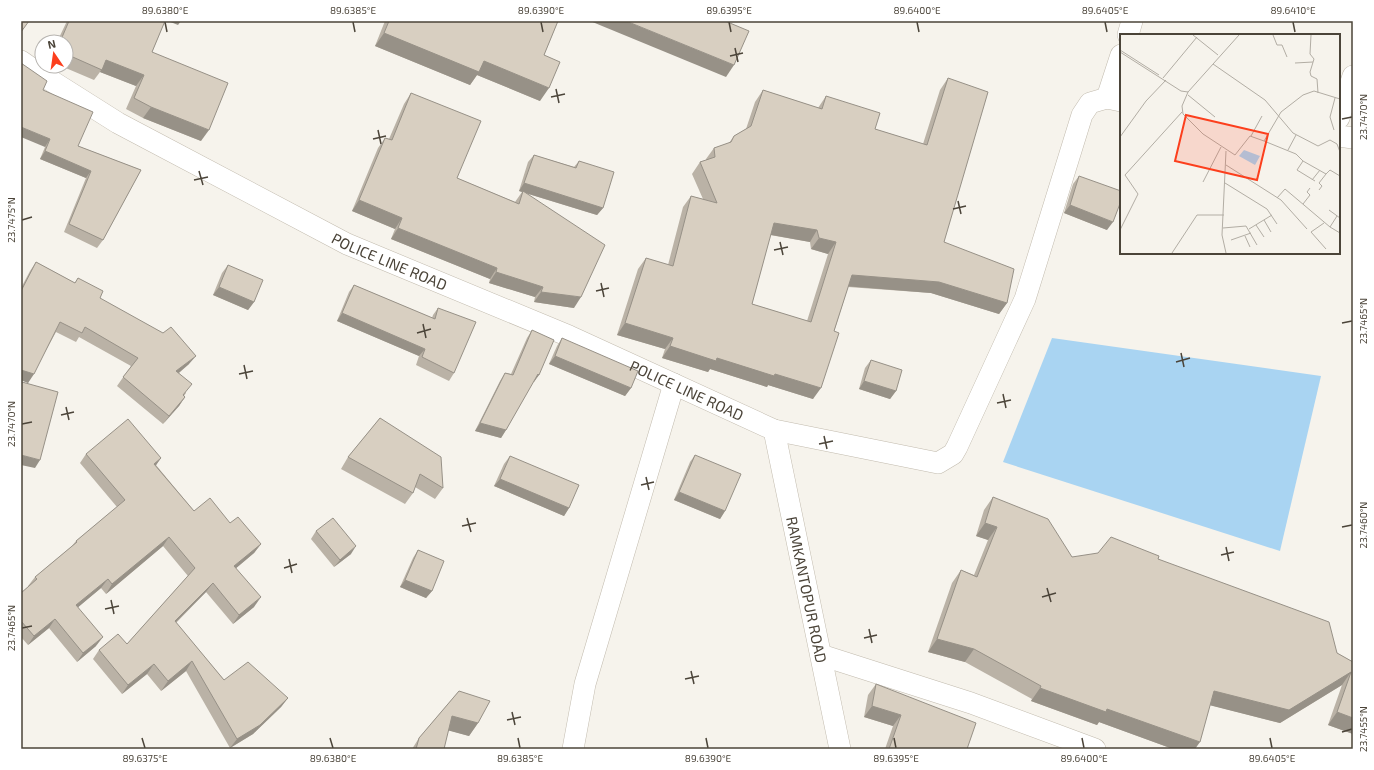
<svg xmlns="http://www.w3.org/2000/svg" width="1374" height="770" font-family="'Exo 2',sans-serif">
<style>
.water{fill:#a9d4f2}
.lines{fill:none;stroke-linecap:round;stroke-linejoin:round}
.minor-casing{stroke:#c2bbae;stroke-width:22}
.minor{stroke:#fff;stroke-width:21}
.wall{fill:#bab2a6;fill-rule:evenodd}
.shaded-wall{fill:#979187}
.building{fill:#d8cfc1;stroke:#979187;fill-rule:evenodd}
.ticks{fill:none;stroke:#4b4439;stroke-width:1.5}
.labels{text-anchor:middle;dominant-baseline:central;stroke-width:3;stroke-linejoin:round;paint-order:stroke}
.street-label{font-size:15px;fill:#4b4439;stroke:#fff}
.inset-road{fill:none;stroke:#b2ada4;stroke-width:1}
.view{fill:#fc3f1d;fill-opacity:0.15;stroke:#fc3f1d;stroke-width:2}
.inset-edge{fill:none;stroke:#4b4439;stroke-width:2}
.neatline{fill:none;stroke:#4b4439;stroke-width:1.5}
.ticks-label{font-size:10px;text-anchor:middle;fill:#4b4439}
</style>
<rect width="100%" height="100%" fill="#f6f3ec"/>
<path class="water" d="M1052,338l269,38 -41,175 -277,-89z"/>
<g class="lines">
<defs>
<g id="minor">
<path d="M1128,35l4,-14"/>
<path id="s1" d="M21,61l10,7 87,55 229,121 222,92 205,94 164,33 15,-9 4,-7 68,-148 57,-184 8,-12 17,-5 14,3"/>
<path d="M1107,98l14,-43"/>
<path d="M1339,118l14,-42"/>
<path d="M1339,136l14,2"/>
<path id="s2" d="M774,430l66,319"/>
<path d="M821,655l150,48 124,46"/>
<path d="M573,749l12,-65 89,-300"/>
</g>
</defs>
<use href="#minor" class="minor-casing"/>
<use href="#minor" class="minor"/>
</g>
<g class="wall">
<path d="M67,21h98l-13,31 49,89 -58,-23 -17,-9 10,-23 -36,-14 -6,8 -33,-14h5v-24h-9z"/>
<path d="M385,21h173l-14,34 -4,46 -63,-26 -7,10 -95,-39z"/>
<path d="M948,78l-4,164 63,61 -8,11 -68,-21 -83,-6 -35,112 -45,-14 -1,2 -57,-18 -2,3 -46,-14 3,-9 -48,-14 21,-66 8,-11 22,7 15,-58 8,-11 12,3 -11,-25 8,-12 6,-2v-1l8,-11 15,-5 5,-7 12,-7 9,-27 8,-12 55,18 8,-12 49,33 48,15 17,-54zM770,235l40,7 1,7 17,5 -21,67 -55,-17z"/>
<path d="M43,90l35,56 63,24 -38,70 -6,8 -33,-16 22,-54 -46,-19 5,-12z"/>
<path d="M411,93l46,85 58,24 7,-10 -3,-1 9,-29 6,-7 40,12 5,-6 24,47 -6,7 -72,-22 49,115 -40,-6 1,-5 -46,-14 1,-4 -99,-40 4,-10 -43,-18 26,-63 7,-10 4,1 15,-35z"/>
<path d="M1079,176l28,54 -43,-17 9,-29z"/>
<path d="M36,262l39,21 3,-5 22,20 89,66 -10,9 7,20 -2,3 1,1 -6,9 -16,18 -46,-38 14,-20 -52,-29 -3,5 -20,-10 -28,51 -7,-3v-92l9,-17z"/>
<path d="M228,265l26,37 -6,8 -35,-15 9,-22z"/>
<path d="M354,285l78,33 1,-3 5,-7 16,65 -5,8 -33,-16 3,-9 -82,-35 12,-29z"/>
<path d="M532,330l7,45 -6,7 -27,48 -5,8 -26,-7 25,-50 5,-8 6,1 16,-36z"/>
<path d="M562,338l69,50 -6,8 -76,-32 8,-18z"/>
<path d="M871,360l25,31 -6,8 -31,-10 6,-21z"/>
<path d="M380,418l63,70 -8,11 -20,-12 -2,6 -8,11 -64,-35 7,-12z"/>
<path d="M86,454l75,4 -5,7 38,46 36,12 31,21 -7,9 -18,15 18,39 -21,17 -27,-32 -30,31 48,57 64,18 -7,9 -28,27 -23,14 -44,-77 -25,20 -14,-17 -25,20 -29,-35 6,-9 28,-6 61,-68 -25,-30 -57,48 -5,-6 -23,19 18,39 -19,16 -28,-34 -21,17 -7,-8v-44l8,-7h-1l7,-9 36,-30 5,-6 41,-34 -37,-44z"/>
<path d="M695,455l30,56 -5,8 -46,-19 16,-38z"/>
<path d="M510,456l59,52 -5,8 -70,-30 10,-22z"/>
<path d="M993,497l79,60 86,2 179,94 16,9v72l-25,-9 14,-40 -62,38 -70,-18 -15,44h-22l-74,-27 -2,3 -66,-24 1,-2 -67,-37 -37,-10 24,-69 9,-13 13,5 14,-35 -12,-4 8,-26z"/>
<path d="M316,531l35,23 -17,13 -23,-28z"/>
<path d="M418,550l14,41 -6,7 -26,-11 13,-29z"/>
<path d="M876,684l91,65h-82l8,-23 -29,-9 4,-22z"/>
<path d="M459,691l19,32 -9,13 -21,-6 -4,19h-32l7,-11z"/>
</g>
<g class="shaded-wall">
<path d="M168,21h13l-3,4z"/>
<path d="M590,21h36l108,44 -8,12z"/>
<path d="M384,33l100,28 65,27 -9,13 -63,-26 -7,10 -95,-39z"/>
<path d="M106,60l38,15 -8,11 -36,-14z"/>
<path d="M151,107l58,23 -8,11 -58,-23z"/>
<path d="M21,127l29,12 -5,8 -24,-10z"/>
<path d="M45,151l46,20 -5,7 -46,-19z"/>
<path d="M524,183l79,25 -6,7 -78,-24z"/>
<path d="M359,200l43,18 -7,11 -43,-18z"/>
<path d="M1070,205l43,17 -6,8 -43,-17z"/>
<path d="M774,223l43,7 -7,12 -44,-8z"/>
<path d="M398,228l99,40 -7,11 -99,-40z"/>
<path d="M819,238l17,4 -8,12 -17,-5z"/>
<path d="M496,272l47,15 -8,10 -46,-14z"/>
<path d="M852,275l87,7 68,21 -8,11 -68,-21 -87,-7z"/>
<path d="M219,287l35,15 -6,8 -35,-15z"/>
<path d="M541,292l40,5 -7,11 -40,-6z"/>
<path d="M342,313l83,36 -6,7 -82,-35z"/>
<path d="M625,323l48,15 -8,11 -48,-14z"/>
<path d="M670,346l47,12 58,16 46,14 -8,11 -45,-14 -1,2 -57,-18 -2,3 -46,-14z"/>
<path d="M196,356l-7,8 -19,16 6,-9z"/>
<path d="M555,356l76,32 -6,8 -76,-32z"/>
<path d="M21,370l13,4 -6,9 -7,-3z"/>
<path d="M538,374l1,1 -5,7h-1z"/>
<path d="M864,381l32,10 -6,8 -31,-10z"/>
<path d="M185,397l-6,9 -16,18 6,-8z"/>
<path d="M480,423l26,7 -5,8 -26,-7z"/>
<path d="M21,455l19,5 -5,8 -14,-3z"/>
<path d="M161,458l-7,10v-4z"/>
<path d="M500,479l69,29 -5,8 -70,-30z"/>
<path d="M679,492l46,19 -5,8 -46,-19z"/>
<path d="M985,523l12,4 -9,13 -12,-4z"/>
<path d="M169,537l-6,9 -57,48 6,-10z"/>
<path d="M261,544l-7,9 -26,22 6,-9z"/>
<path d="M356,546l-5,8 -17,13 6,-7z"/>
<path d="M108,579l-7,9 -31,26 6,-9z"/>
<path d="M405,580l27,11 -6,7 -26,-11z"/>
<path d="M213,583l-7,9 -38,38 7,-9z"/>
<path d="M261,597l-7,10 -21,17 6,-9z"/>
<path d="M55,619l-6,9 -21,17 6,-9z"/>
<path d="M103,637l-7,9 -19,16 6,-9z"/>
<path d="M937,639l37,10 -9,13 -37,-10z"/>
<path d="M192,661l-6,10 -25,20 7,-10z"/>
<path d="M154,664l-7,10 -25,20 6,-9z"/>
<path d="M1351,672l-9,13 -62,38 -75,-19 9,-13z"/>
<path d="M1040,688l67,21 93,33 -5,7h-22l-74,-27 -2,3 -66,-24z"/>
<path d="M288,698l-7,9 -28,27 -23,14 7,-9z"/>
<path d="M872,706l29,9 -8,11 -29,-9z"/>
<path d="M1337,712l16,6v16l-25,-9z"/>
<path d="M452,716l26,7 -9,13 -26,-7z"/>
</g>
<g class="building">
<path d="M21,21h8l-8,11z"/>
<path d="M69,21h96l-13,31 76,31 -19,47 -58,-23 -17,-9 10,-23 -38,-15 -4,10 -36,-16v-12h-6z"/>
<path d="M389,21h169l-14,34 16,7 -11,26 -65,-27 -5,11 -95,-39z"/>
<path d="M626,21h99l24,10 -15,34z"/>
<path d="M21,63l26,18 -4,9 50,22 -15,34 63,24 -38,70 -34,-16 22,-53 -46,-20 5,-12 -29,-12z"/>
<path d="M948,78l40,14 -44,150 70,27 -7,34 -68,-21 -87,-7 -18,56 5,2 -18,55 -46,-14 -1,2 -57,-18 -1,3 -46,-15 3,-8 -48,-15 21,-65 27,8 18,-70 26,7 -17,-41 15,-5 -1,-9 17,-6 3,-6 17,-10 12,-36 59,19 4,-13 54,17 -5,16 52,16zM774,223l43,7 2,8 17,4 -25,80 -59,-18z"/>
<path d="M411,93l70,28 -24,57 62,26 4,-13 82,54 -24,52 -40,-5 2,-5 -47,-15 1,-4 -99,-40 4,-10 -43,-18 26,-62 7,2z"/>
<path d="M534,155l42,13 3,-7 35,11 -11,36 -79,-25z"/>
<path d="M1079,176l42,15v10l-8,21 -43,-17z"/>
<path d="M36,262l39,21 3,-5 25,13 -3,7 63,35 8,-6 25,29 -20,15 16,13 -9,11 2,2 -16,19 -46,-39 15,-19 -53,-31 -3,6 -22,-11 -26,52 -13,-4v-79z"/>
<path d="M228,265l35,15 -9,22 -35,-15z"/>
<path d="M354,285l81,34 3,-11 38,14 -22,51 -32,-16 3,-8 -83,-36z"/>
<path d="M532,330l22,10 -15,35 -1,-1 -32,56 -26,-7 25,-50 8,2z"/>
<path d="M562,338l76,33 -7,17 -76,-32z"/>
<path d="M871,360l31,10 -6,21 -32,-10z"/>
<path d="M22,382l36,10 -18,68 -19,-5v-68z"/>
<path d="M380,418l61,39 2,31 -23,-14 -7,19 -65,-36z"/>
<path d="M128,419l33,39 -7,6 40,47 16,-13 20,25 8,-6 23,27 -27,22 27,31 -22,18 -26,-32 -38,38 49,59 24,-18 40,36 -28,27 -23,14 -45,-78 -24,20 -14,-17 -26,21 -29,-35 19,-16 9,10 68,-76 -26,-31 -57,47 -4,-5 -32,26 27,32 -20,16 -28,-34 -21,17 -13,-15v-28l16,-14 -2,-2 42,-35 -1,-1 49,-41 -39,-46z"/>
<path d="M695,455l46,19 -16,37 -46,-19z"/>
<path d="M510,456l69,29 -10,23 -69,-29z"/>
<path d="M993,497l55,22 24,38 26,-4 13,-16 48,19 -1,3 171,63 8,31 16,9v56l-16,-6 14,-40 -62,38 -75,-19 -14,51 -93,-33 -1,3 -66,-24 1,-2 -67,-37 -37,-10 24,-69 16,7 20,-50 -12,-4z"/>
<path d="M333,518l23,28 -16,14 -24,-29z"/>
<path d="M418,550l26,11 -12,30 -27,-11z"/>
<path d="M876,684l100,39 -9,26h-78l12,-34 -29,-9z"/>
<path d="M459,691l31,10 -12,22 -26,-7 -8,33h-28l3,-11z"/>
</g>
<path class="ticks" d="M165,22l2,10M353,22l2,10M541,22l2,10M729,22l2,10M917,22l2,10M1105,22l2,10M1293,22l2,10M735,48l3,14M730,56l13,-3M556,89l3,14M551,97l14,-3M1342,119l10,-2M378,130l3,14M373,139l13,-3M199,171l4,14M194,180l14,-3M958,201l3,13M953,209l13,-3M22,220l10,-3M780,242l3,13M774,250l14,-3M601,283l3,14M596,291l13,-3M1342,323l10,-2M423,324l3,14M417,333l14,-4M1181,353l3,14M1176,362l14,-4M244,365l3,14M239,374l14,-3M1003,394l3,14M997,403l14,-3M66,407l3,13M61,415l13,-3M22,424l10,-2M824,436l3,13M819,444l14,-3M646,477l3,13M641,485l13,-3M467,518l4,14M462,526l14,-3M1342,527l10,-2M1226,547l3,14M1221,555l13,-3M289,559l3,14M284,568l13,-4M1047,588l4,14M1042,597l14,-4M111,600l3,14M105,609l14,-3M22,628l10,-2M869,629l3,14M864,638l13,-3M691,671l3,13M685,679l14,-3M512,712l3,13M507,720l14,-3M1342,732l10,-3M142,738l3,10M330,738l3,10M518,738l2,10M706,738l2,10M894,738l2,10M1082,738l2,10M1270,738l2,10"/>
<g class="labels">
<g class="street-label">
<text stroke="none"><textPath href="#s1" startOffset="420">POLICE LINE ROAD</textPath></text>
<text stroke="none"><textPath href="#s1" startOffset="744">POLICE LINE ROAD</textPath></text>
<text stroke="none"><textPath href="#s2" startOffset="163">RAMKANTOPUR ROAD</textPath></text>
</g>
</g>
<g transform="translate(1120 34)">
<rect width="220" height="220" fill="#f6f3ec"/>
<path d="M124,116l16,6 -5,9 -16,-9z" fill="#a9d4f2"/>
<path class="inset-road" d="M73,1l25,20M153,1l4,10h5l5,12M191,1l-1,19 4,5 -4,13 1,4 6,3 1,14M0,16l39,25M0,18l61,39 7,1 51,-57M175,29l18,-1M93,30l52,36 28,33 25,13 12,-6 7,4 3,8M43,44l34,-41M68,58l-6,14 1,8 20,20 32,21 15,-19 14,5 17,-29 22,-17 11,-4 26,8M68,61l27,22M214,96l-4,-13 5,-19M131,102l11,-20M0,103l26,-36 20,-21M144,107l32,13 7,7 23,13 4,-4 10,6M168,116l8,-15M183,127l-6,9 18,11M106,131l55,35 26,29M192,146l8,-10M83,148l18,-35M105,149l42,26 10,15M199,156l3,-4 -3,-3 7,-9M157,164l8,-9 45,38M183,170l7,-9 -3,-3 3,-4M209,176l11,8M217,182l-7,11 10,6M144,186l7,12M204,189l-13,9 15,17M136,191l8,12M103,194l23,-2 11,19M129,195l23,-14M0,196l18,-36 -13,-19 57,-63M125,202l5,11M111,206l20,-7M52,219l25,-38h27M106,219l-4,-18 4,-84"/>
<path class="view" d="M66,81l82,19 -11,46 -82,-19z"/>
<rect width="220" height="220" class="inset-edge"/>
</g>
<rect width="1374" height="770" fill="none" stroke="#ffffff" stroke-width="44"/>
<g transform="translate(54 54) rotate(347)"><circle r="19" fill="#ffffff" stroke="#b7b4b0"/>
<path d="M0-3L7 15L0 10L-7 15Z" fill="#fc3f1d"/>
<text y="-6" font-size="11" font-weight="bold" text-anchor="middle" fill="#4b4439">N</text>
</g>
<rect x="22" y="22" width="1330" height="726" class="neatline"/>
<g class="ticks-label">
<text x="165" y="14">89.6380°E</text>
<text x="353" y="14">89.6385°E</text>
<text x="541" y="14">89.6390°E</text>
<text x="729" y="14">89.6395°E</text>
<text x="917" y="14">89.6400°E</text>
<text x="1105" y="14">89.6405°E</text>
<text x="1293" y="14">89.6410°E</text>
<text transform="translate(1363 117) rotate(-90)" y="4">23.7470°N</text>
<text transform="translate(11 220) rotate(-90)" y="4">23.7475°N</text>
<text transform="translate(1363 321) rotate(-90)" y="4">23.7465°N</text>
<text transform="translate(11 424) rotate(-90)" y="4">23.7470°N</text>
<text transform="translate(1363 525) rotate(-90)" y="4">23.7460°N</text>
<text transform="translate(11 628) rotate(-90)" y="4">23.7465°N</text>
<text transform="translate(1363 729) rotate(-90)" y="4">23.7455°N</text>
<text x="145" y="762">89.6375°E</text>
<text x="333" y="762">89.6380°E</text>
<text x="520" y="762">89.6385°E</text>
<text x="708" y="762">89.6390°E</text>
<text x="896" y="762">89.6395°E</text>
<text x="1084" y="762">89.6400°E</text>
<text x="1272" y="762">89.6405°E</text>
</g>
</svg>
